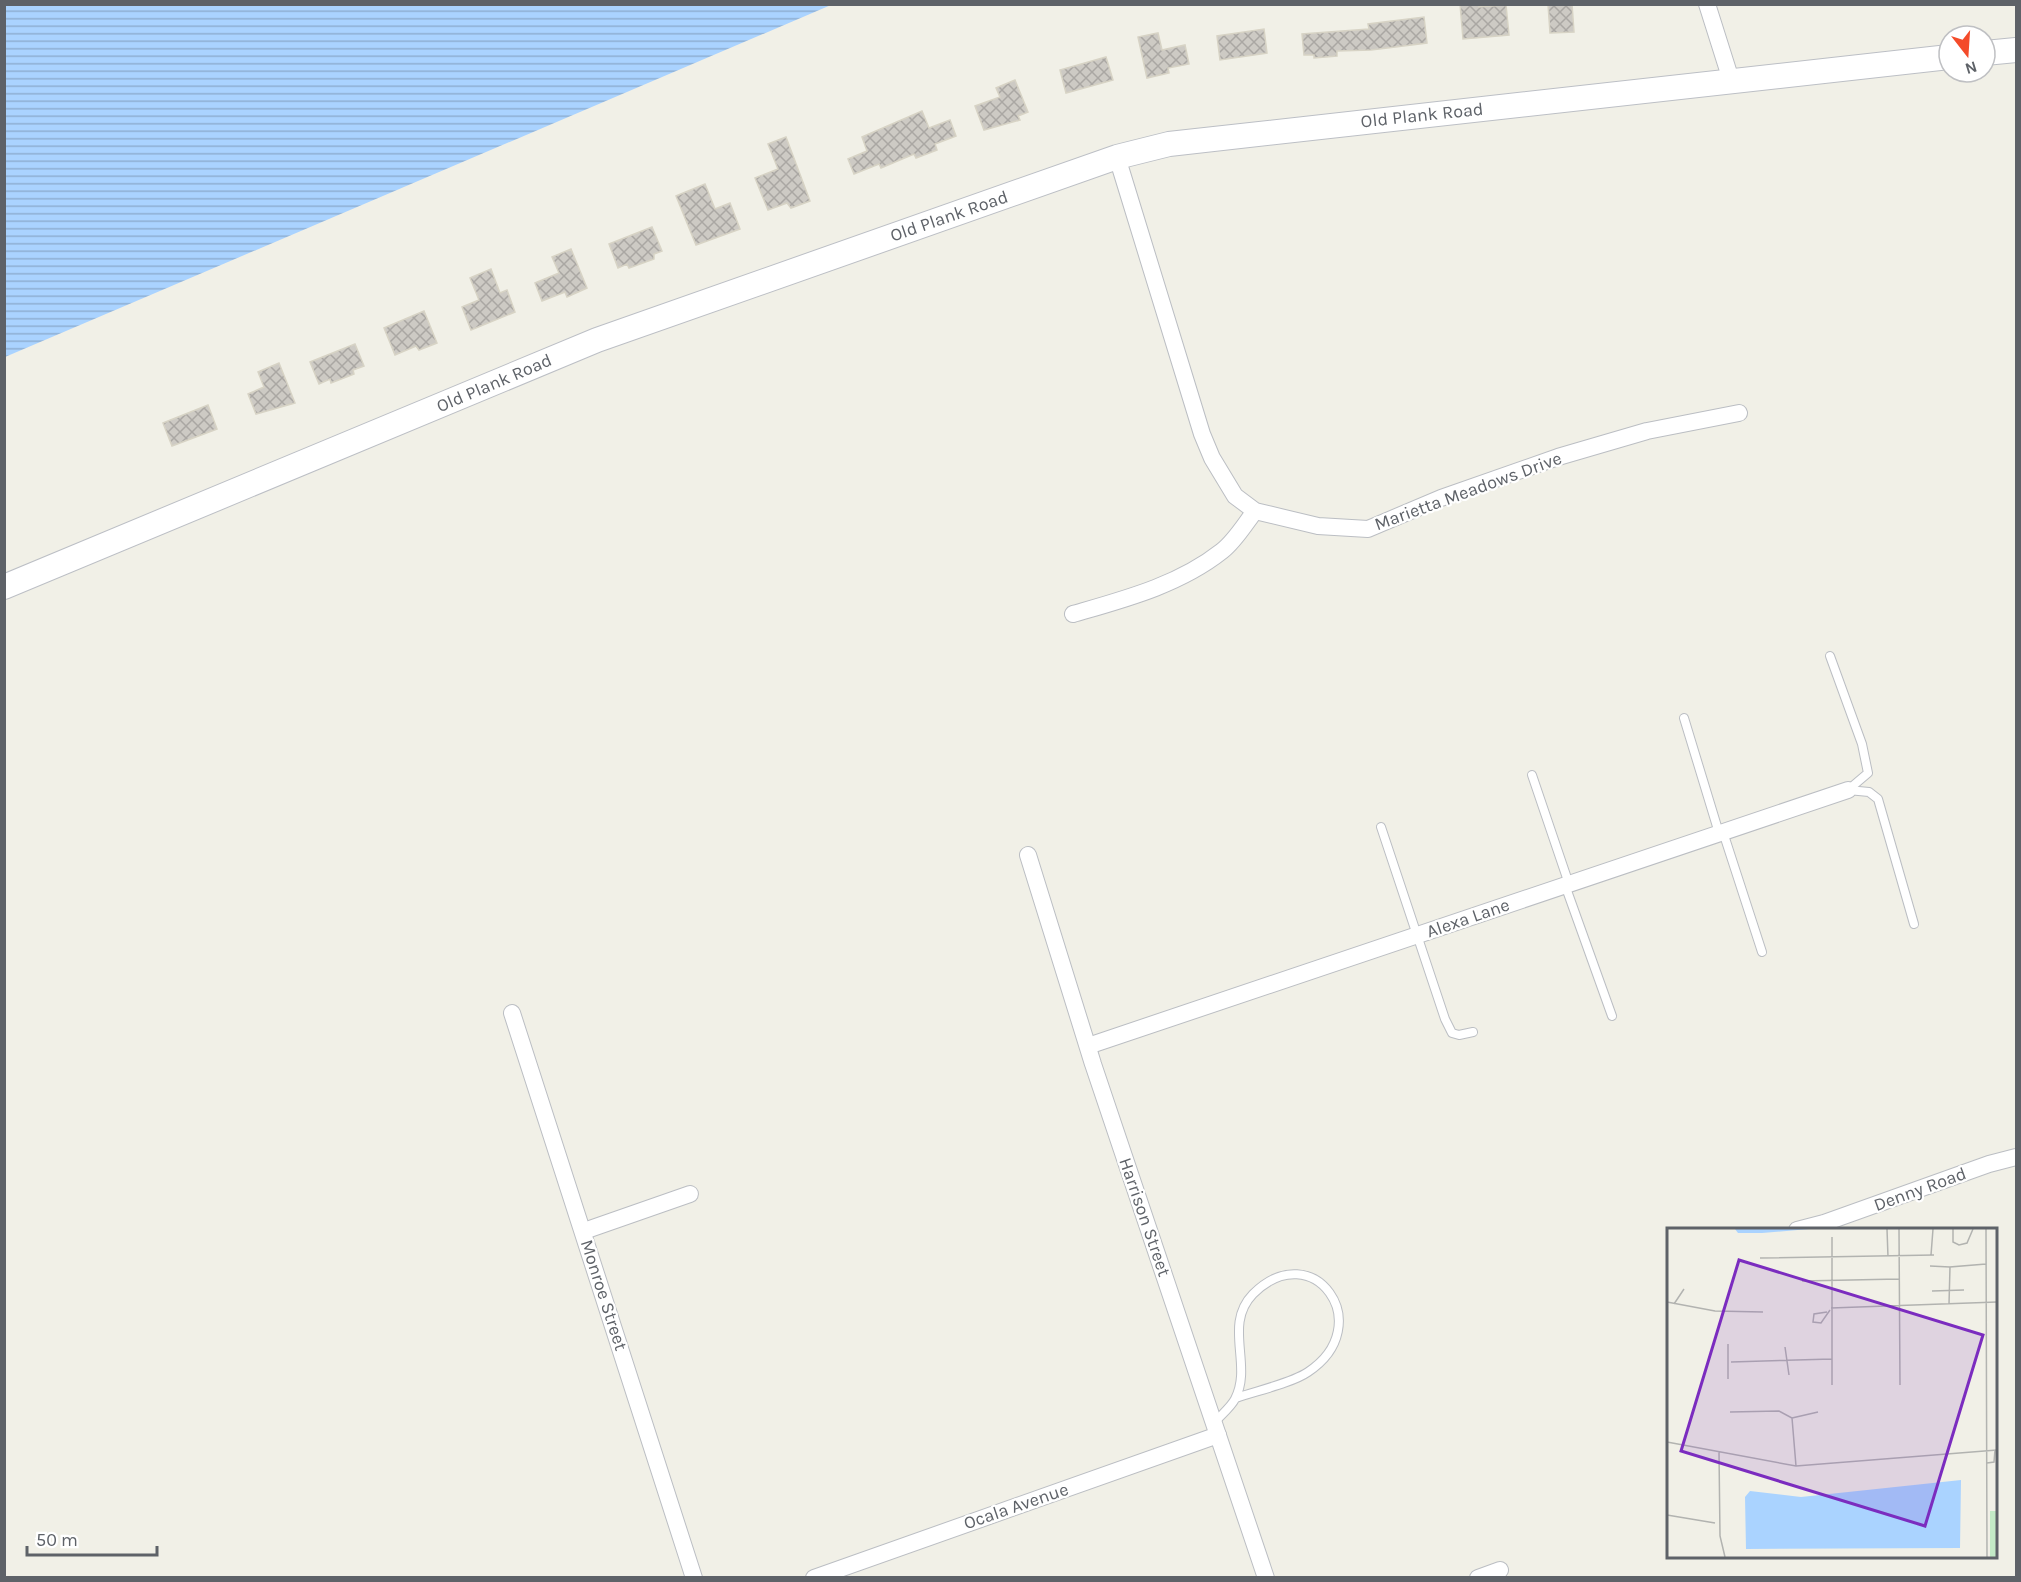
<svg xmlns="http://www.w3.org/2000/svg" width="2021" height="1582" font-family="Karla,sans-serif">
<style>
.water{fill:url(#water-rules)}
.building{fill:url(#building-cross-hatch);stroke:#d7d3c5;stroke-width:1.5}
.lines{fill:none;stroke-linecap:round;stroke-linejoin:round}
.lane-casing{stroke:#bbbec3;stroke-width:10}
.street-casing{stroke:#bbbec3;stroke-width:18}
.secondary-casing{stroke:#bcbfc5;stroke-width:26}
.lane{stroke:#fff;stroke-width:8}
.street{stroke:#fff;stroke-width:16}
.secondary{stroke:#fff;stroke-width:24}
.labels{text-anchor:middle;dominant-baseline:central;stroke-width:4.5;stroke-linejoin:round;paint-order:stroke}
.street-label{font-size:18px;fill:#5e6268;stroke:#fff}
.inset-road{fill:none;stroke:#b2b3b0;stroke-width:1.5}
.view{fill:#7b2cbf;fill-opacity:0.15;stroke:#7b2cbf;stroke-width:3}
.inset-edge{fill:none;stroke:#5e6268;stroke-width:3}
</style>
<defs>
<pattern id="water-rules" width="6" height="5" patternUnits="userSpaceOnUse" patternTransform="scale(1.5)"><rect width="6" height="5" fill="#aad3ff"/><path d="M0 2.5h6" fill="none" stroke="#8eafd2"/></pattern>
<pattern id="building-cross-hatch" width="8" height="8" patternUnits="userSpaceOnUse" patternTransform="scale(1.5)"><rect width="8" height="8" fill="#cdcac4"/><path d="M0 0l8 8M0 8l8-8" fill="none" stroke="#aaa7a3"/></pattern>
</defs>
<rect width="100%" height="100%" fill="#f1f0e7"/>
<path class="water" d="M5,4h826v1l-826,352z"/>
<g class="building">
<path d="M1460,4h19v3l27,-2 3,30 -46,4z"/>
<path d="M1548,4h24l2,28 -24,1z"/>
<path d="M1424,17l3,26 -56,7 -34,1v5l-23,2v-3h-10l-2,-21 67,-5 -1,-5z"/>
<path d="M1264,29l3,24 -47,7 -3,-24z"/>
<path d="M1158,33l4,17 23,-5 4,19 -21,4 1,5 -22,5 -9,-41z"/>
<path d="M1106,57l7,23 -47,13 -6,-23z"/>
<path d="M1015,80l13,32 -10,4 2,4 -36,10 -9,-24 25,-9 -4,-9z"/>
<path d="M922,111l7,17 21,-8 6,16 -21,8 2,6 -21,8 -2,-4 -33,14 -2,-4 -25,10 -6,-15 19,-8 -5,-14z"/>
<path d="M786,137l24,64 -19,7 -4,-5 -19,7 -13,-32 23,-9 -10,-25z"/>
<path d="M705,184l10,25 15,-6 10,26 -44,16 -20,-49z"/>
<path d="M652,227l10,24 -8,3v5l-25,9 -2,-4 -9,4 -9,-24z"/>
<path d="M571,249l16,39 -20,9 -2,-5 -23,9 -7,-18 24,-10 -7,-16z"/>
<path d="M491,269l9,24 7,-3 8,22 -44,18 -9,-23 17,-7 -9,-22z"/>
<path d="M424,311l13,32 -18,7 -3,-4 -21,9 -11,-27z"/>
<path d="M355,344l9,22 -11,4 1,4 -23,9 -1,-4 -11,5 -9,-22z"/>
<path d="M279,363l16,40 -39,11 -8,-20 16,-7 -6,-15z"/>
<path d="M208,405l9,24 -45,17 -9,-23z"/>
</g>
<g class="lines">
<defs>
<g id="lane">
<path d="M1830,656l32,88 6,29 -20,17"/>
<path d="M1684,718l35,115"/>
<path d="M1532,775l37,109"/>
<path d="M1848,790l21,2 9,7 36,125"/>
<path d="M1381,827l64,192 7,14 7,2 14,-3"/>
<path d="M1723,832l39,120"/>
<path d="M1565,885l47,131"/>
<path d="M1214,1423c7,-8 17,-16 21,-24 18,-34 -12,-74 18,-105 60,-60 126,31 55,78 -16,11 -52,19 -72,26"/>
</g>
<g id="street">
<path d="M1707,4l24,76"/>
<path d="M1117,157l85,277 10,24 23,38 20,15 63,15 50,3 73,-31 117,-41 89,-26 92,-18"/>
<path d="M1073,614c52,-15 106,-29 149,-63 13,-10 23,-27 33,-40"/>
<path d="M1028,855l65,209 173,514"/>
<path d="M512,1013l182,565"/>
<path d="M1088,1046l760,-256"/>
<path d="M1797,1230l27,-7 165,-59 27,-7"/>
<path d="M584,1231l106,-37"/>
<path d="M814,1578l404,-143"/>
<path d="M1478,1578l22,-8"/>
</g>
<g id="secondary">
<path d="M1985,53l31,-3"/>
<path d="M4,587l593,-247 520,-183 52,-13 780,-87"/>
</g>
</defs>
<use href="#lane" class="lane-casing"/>
<use href="#street" class="street-casing"/>
<use href="#secondary" class="secondary-casing"/>
<use href="#lane" class="lane"/>
<use href="#street" class="street"/>
<use href="#secondary" class="secondary"/>
</g>
<g class="labels">
<g class="street-label">
<text transform="translate(1422 115) rotate(-6)">Old Plank Road</text>
<text transform="translate(949 216) rotate(-19)">Old Plank Road</text>
<text transform="translate(494 383) rotate(-23)">Old Plank Road</text>
<text transform="translate(1468 491) rotate(-20)">Marietta Meadows Drive</text>
<text transform="translate(1468 918) rotate(-19)">Alexa Lane</text>
<text transform="translate(1920 1189) rotate(-20)">Denny Road</text>
<text transform="translate(1145 1217) rotate(71)">Harrison Street</text>
<text transform="translate(604 1295) rotate(72)">Monroe Street</text>
<text transform="translate(1016 1506) rotate(-19)">Ocala Avenue</text>
</g>
</g>
<g transform="translate(1667 1228)">
<rect width="330" height="330" fill="#f1f0e7"/>
<path d="M323,283h7v46h-7z" fill="#c3eac6"/>
<path d="M68,1h74l-47,4h-24zM294,252l-1,68 -214,1 -1,-52 5,-6 51,6z" fill="#aad3ff"/>
<path class="inset-road" d="M220,1l1,28M232,1l1,156M286,1v13l6,3 8,-2 6,-14M319,1l1,328M165,9v148M264,27l2,-26M93,30l174,-3M263,38l20,1M135,53l97,-2M265,63l32,-1M0,74l48,9 48,1M7,76l10,-15M282,76l1,-37 36,-3M164,80l166,-6M160,84l-13,2 -1,8 8,1 9,-13M61,116v35M118,119l4,28M64,134l101,-3M63,184l49,-1 13,7 4,48M125,190l26,-6M0,214l129,24 201,-16M52,224l1,84 5,21M320,235l7,-1 1,-12M0,287l48,8"/>
<path class="view" d="M72,32l244,75 -58,191 -244,-75z"/>
<rect width="330" height="330" class="inset-edge"/>
</g>
<rect width="2021" height="1582" fill="none" stroke="#5e6268" stroke-width="12"/>
<g transform="translate(1967 54) rotate(163)"><circle r="28" fill="#ffffff" stroke="#bfc0c3" stroke-width="1.5"/>
<path d="M0-4.5L10 22L0 15L-10 22Z" fill="#f44b2a"/>
<text y="-9" font-size="16" font-weight="bold" text-anchor="middle" fill="#5e6268">N</text>
</g>
<path d="M27 1546v9h130v-9" fill="none" stroke="#5e6268" stroke-width="3"/>
<text x="36" y="1546" font-size="18" fill="#5e6268" stroke="#ffffff" stroke-width="4.5" paint-order="stroke">50 m</text>
</svg>
